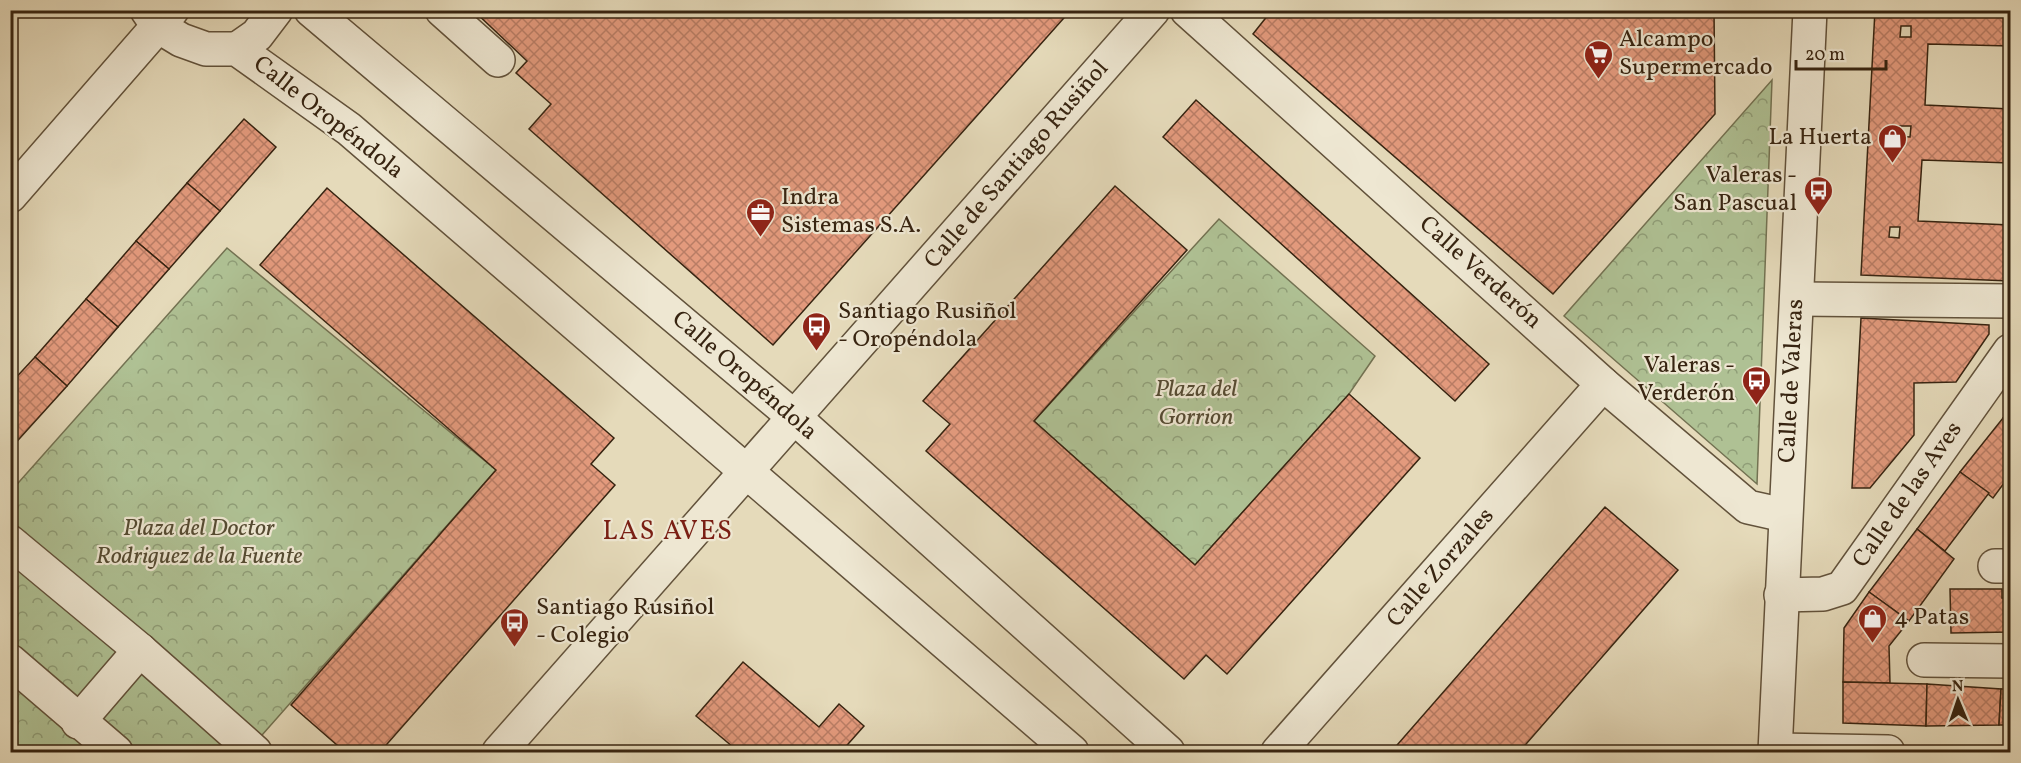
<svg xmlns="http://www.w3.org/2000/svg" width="2021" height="763" font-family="Vollkorn,serif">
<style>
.forest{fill:url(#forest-crowns);stroke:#737252;stroke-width:1.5}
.building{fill:url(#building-cross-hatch);stroke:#372411;stroke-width:1.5;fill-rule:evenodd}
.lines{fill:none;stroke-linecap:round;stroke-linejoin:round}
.minor-casing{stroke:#62523b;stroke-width:36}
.minor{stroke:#eee7d2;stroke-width:33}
.labels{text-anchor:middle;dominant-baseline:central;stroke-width:4.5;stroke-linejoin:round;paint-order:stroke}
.poi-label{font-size:24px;fill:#372411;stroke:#eee7d2;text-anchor:start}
.street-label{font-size:24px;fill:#372411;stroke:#eee7d2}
.park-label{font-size:24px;font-style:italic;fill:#554b32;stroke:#eee7d2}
.quarter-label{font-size:27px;letter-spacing:1.5px;fill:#7a1f14;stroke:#eee7d2}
</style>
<defs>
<pattern id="forest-crowns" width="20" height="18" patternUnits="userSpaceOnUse" patternTransform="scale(1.5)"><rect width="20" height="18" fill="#afc194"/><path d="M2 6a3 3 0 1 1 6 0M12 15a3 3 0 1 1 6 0" fill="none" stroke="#8f9d77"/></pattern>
<pattern id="building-cross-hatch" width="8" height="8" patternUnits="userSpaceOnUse" patternTransform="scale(1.5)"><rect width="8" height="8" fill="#e39a7d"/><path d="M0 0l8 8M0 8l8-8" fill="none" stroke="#b97d65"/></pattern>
</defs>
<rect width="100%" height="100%" fill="#e5daba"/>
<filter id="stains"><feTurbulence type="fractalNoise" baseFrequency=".00333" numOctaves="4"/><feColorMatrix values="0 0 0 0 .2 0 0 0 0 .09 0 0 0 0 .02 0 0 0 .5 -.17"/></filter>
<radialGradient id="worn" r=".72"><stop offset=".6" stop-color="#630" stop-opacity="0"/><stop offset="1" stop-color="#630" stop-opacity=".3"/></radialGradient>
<g class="forest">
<path d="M1772,80l-15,404 -193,-168z"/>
<path d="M1219,219l156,137 -26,38 -154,171 -161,-144z"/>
<path d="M227,248l269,222 -249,282h-236v-261z"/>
</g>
<g class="building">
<path d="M473,10h598l-298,335 -244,-216 22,-25 -35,-31 11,-12z"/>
<path d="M1272,10h442l1,104 -162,180 -300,-260z"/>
<path d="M1875,10h135v36l-82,-2 -3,61 85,4v54l-88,-3 -4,61 92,4v56l-149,-6zM1901,26h10v11h-11zM1895,126h16l-1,11 -16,-1zM1890,227h10l-1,11 -10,-1z"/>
<path d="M1196,100l293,264 -34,37 -292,-264z"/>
<path d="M244,119l32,28 -56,64 -33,-28z"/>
<path d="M187,183l33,28 -51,58 -33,-28z"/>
<path d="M1115,186l72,64 -153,171 161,144 154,-171 71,64 -193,216 -21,-19 -22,24 -258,-228 24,-27 -27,-23z"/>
<path d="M327,188l287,250 -23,26 24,21 -235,267h-35l-54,-47 205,-235 -236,-205z"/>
<path d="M136,241l33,28 -51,58 -32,-28z"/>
<path d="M86,299l32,28 -51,59 -32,-29z"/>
<path d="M1861,318l128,7v9l-33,48 -42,1v52l-44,53h-18z"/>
<path d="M35,357l32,29 -57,63v-65z"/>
<path d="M2010,407v17l-7,-6z"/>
<path d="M2003,418l7,6v51l-17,23 -33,-26z"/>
<path d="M1960,472l29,21 -44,58 -28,-22z"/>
<path d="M1605,507l73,63 -159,182h-128z"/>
<path d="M1917,529l37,30 -45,62 -40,-29z"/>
<path d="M1950,589h52v9h8v34l-59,1z"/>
<path d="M1869,592l40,29 -20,25 1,37 -47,-1 1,-54z"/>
<path d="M743,662l76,65 20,-23 25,22 -23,26h-102l-43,-36z"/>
<path d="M1843,682l84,2 -1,42 -83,-3z"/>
<path d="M1927,684l74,5 -2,36 -73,1z"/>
<path d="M2001,689h9v36h-11z"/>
</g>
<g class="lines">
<defs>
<g id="minor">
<path d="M147,10l11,16 23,14 25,9h31l112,80 723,623"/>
<path d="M311,10l483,407 374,335"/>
<path d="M442,10l56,50"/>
<path d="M1187,10l416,374 145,123 36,8"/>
<path d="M237,49l20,-14 19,-25"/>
<path d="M10,196l162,-186"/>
<path d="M1797,299l213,2"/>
<path d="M10,542l130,108 115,102"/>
<path d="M1995,566h15"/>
<path d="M1781,595l42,-1 19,-6 168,-237"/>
<path d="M1924,660l86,1"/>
<path d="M10,661l106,91"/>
<path d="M78,722l62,-72"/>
<path d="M1775,750l113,2"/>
<path d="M499,752l654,-742"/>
<path d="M1278,752l325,-368"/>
<path d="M1775,752l35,-742"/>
</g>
</defs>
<use href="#minor" class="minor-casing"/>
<use href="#minor" class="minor"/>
</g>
<defs>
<symbol id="supermarket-pin" viewBox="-11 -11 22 30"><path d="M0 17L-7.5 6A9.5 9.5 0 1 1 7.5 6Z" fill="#8f2418" stroke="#eee7d2"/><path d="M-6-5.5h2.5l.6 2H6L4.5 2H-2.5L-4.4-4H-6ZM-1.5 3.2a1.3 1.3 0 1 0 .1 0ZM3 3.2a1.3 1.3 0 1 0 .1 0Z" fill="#fff"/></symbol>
<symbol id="shop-pin" viewBox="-11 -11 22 30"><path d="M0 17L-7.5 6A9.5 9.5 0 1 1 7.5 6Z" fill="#8f2418" stroke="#eee7d2"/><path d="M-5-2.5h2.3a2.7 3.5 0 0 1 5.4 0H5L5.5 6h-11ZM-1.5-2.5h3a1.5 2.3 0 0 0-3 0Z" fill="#fff"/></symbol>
<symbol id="bus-pin" viewBox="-11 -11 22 30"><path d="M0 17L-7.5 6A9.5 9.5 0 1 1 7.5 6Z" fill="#8f2418" stroke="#eee7d2"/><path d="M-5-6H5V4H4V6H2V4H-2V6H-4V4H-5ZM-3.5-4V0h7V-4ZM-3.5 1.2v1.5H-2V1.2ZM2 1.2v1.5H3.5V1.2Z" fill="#fff"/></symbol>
<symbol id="office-pin" viewBox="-11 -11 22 30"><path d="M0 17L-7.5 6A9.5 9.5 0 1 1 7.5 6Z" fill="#8f2418" stroke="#eee7d2"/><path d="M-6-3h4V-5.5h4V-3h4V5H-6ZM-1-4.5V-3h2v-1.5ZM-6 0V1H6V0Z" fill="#fff"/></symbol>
</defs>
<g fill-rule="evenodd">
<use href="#supermarket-pin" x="1582" y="38" width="33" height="45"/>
<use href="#shop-pin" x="1876" y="122" width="33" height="45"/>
<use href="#bus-pin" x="1802" y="174" width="33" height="45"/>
<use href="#office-pin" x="744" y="196" width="33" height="45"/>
<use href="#bus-pin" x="800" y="310" width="33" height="45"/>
<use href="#bus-pin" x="1740" y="364" width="33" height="45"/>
<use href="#shop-pin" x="1856" y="602" width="33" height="45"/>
<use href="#bus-pin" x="498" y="606" width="33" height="45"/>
</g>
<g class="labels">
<g class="poi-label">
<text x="1619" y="40">Alcampo<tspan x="1619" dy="28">Supermercado</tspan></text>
<text x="1872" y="138" text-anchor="end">La Huerta</text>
<text x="1797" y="176" text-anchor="end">Valeras -<tspan x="1797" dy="28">San Pascual</tspan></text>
<text x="781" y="198">Indra<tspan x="781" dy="28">Sistemas S.A.</tspan></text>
<text x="838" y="312">Santiago Rusiñol<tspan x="838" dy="28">- Oropéndola</tspan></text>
<text x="1735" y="366" text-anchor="end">Valeras -<tspan x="1735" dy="28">Verderón</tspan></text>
<text x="536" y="608">Santiago Rusiñol<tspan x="536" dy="28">- Colegio</tspan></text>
<text x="1894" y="618">4 Patas</text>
</g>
<g class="street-label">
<text transform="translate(328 118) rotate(38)">Calle Oropéndola</text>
<text transform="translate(1017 165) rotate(-49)">Calle de Santiago Rusiñol</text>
<text transform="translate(1480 273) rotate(42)">Calle Verderón</text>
<text transform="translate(744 376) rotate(41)">Calle Oropéndola</text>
<text transform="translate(1792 381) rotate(-87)">Calle de Valeras</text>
<text transform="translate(1908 495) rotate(-55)">Calle de las Aves</text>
<text transform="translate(1441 568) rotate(-49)">Calle Zorzales</text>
</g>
<g class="park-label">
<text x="1196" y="390">Plaza del<tspan x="1196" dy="28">Gorrion</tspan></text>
<text x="199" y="529">Plaza del Doctor<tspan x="199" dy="28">Rodriguez de la Fuente</tspan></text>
</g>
<g class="quarter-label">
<text x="668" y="532">LAS AVES</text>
</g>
</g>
<rect width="2021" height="763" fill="none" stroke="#e5daba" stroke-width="36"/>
<rect x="12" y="12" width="1997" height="739" fill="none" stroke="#372411" stroke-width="3"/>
<rect x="18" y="18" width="1985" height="727" fill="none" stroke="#372411" stroke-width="1.5"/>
<g transform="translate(1958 700) rotate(358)" stroke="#eee7d2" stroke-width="4.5" paint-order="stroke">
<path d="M0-4.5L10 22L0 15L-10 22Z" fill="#372411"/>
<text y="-9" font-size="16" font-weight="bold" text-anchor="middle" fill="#372411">N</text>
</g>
<path d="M1796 60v9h90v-9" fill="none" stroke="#372411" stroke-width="3"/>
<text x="1805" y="60" font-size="18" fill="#372411" stroke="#eee7d2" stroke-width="4.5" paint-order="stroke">20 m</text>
<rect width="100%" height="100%" filter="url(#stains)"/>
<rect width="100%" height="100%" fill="url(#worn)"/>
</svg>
